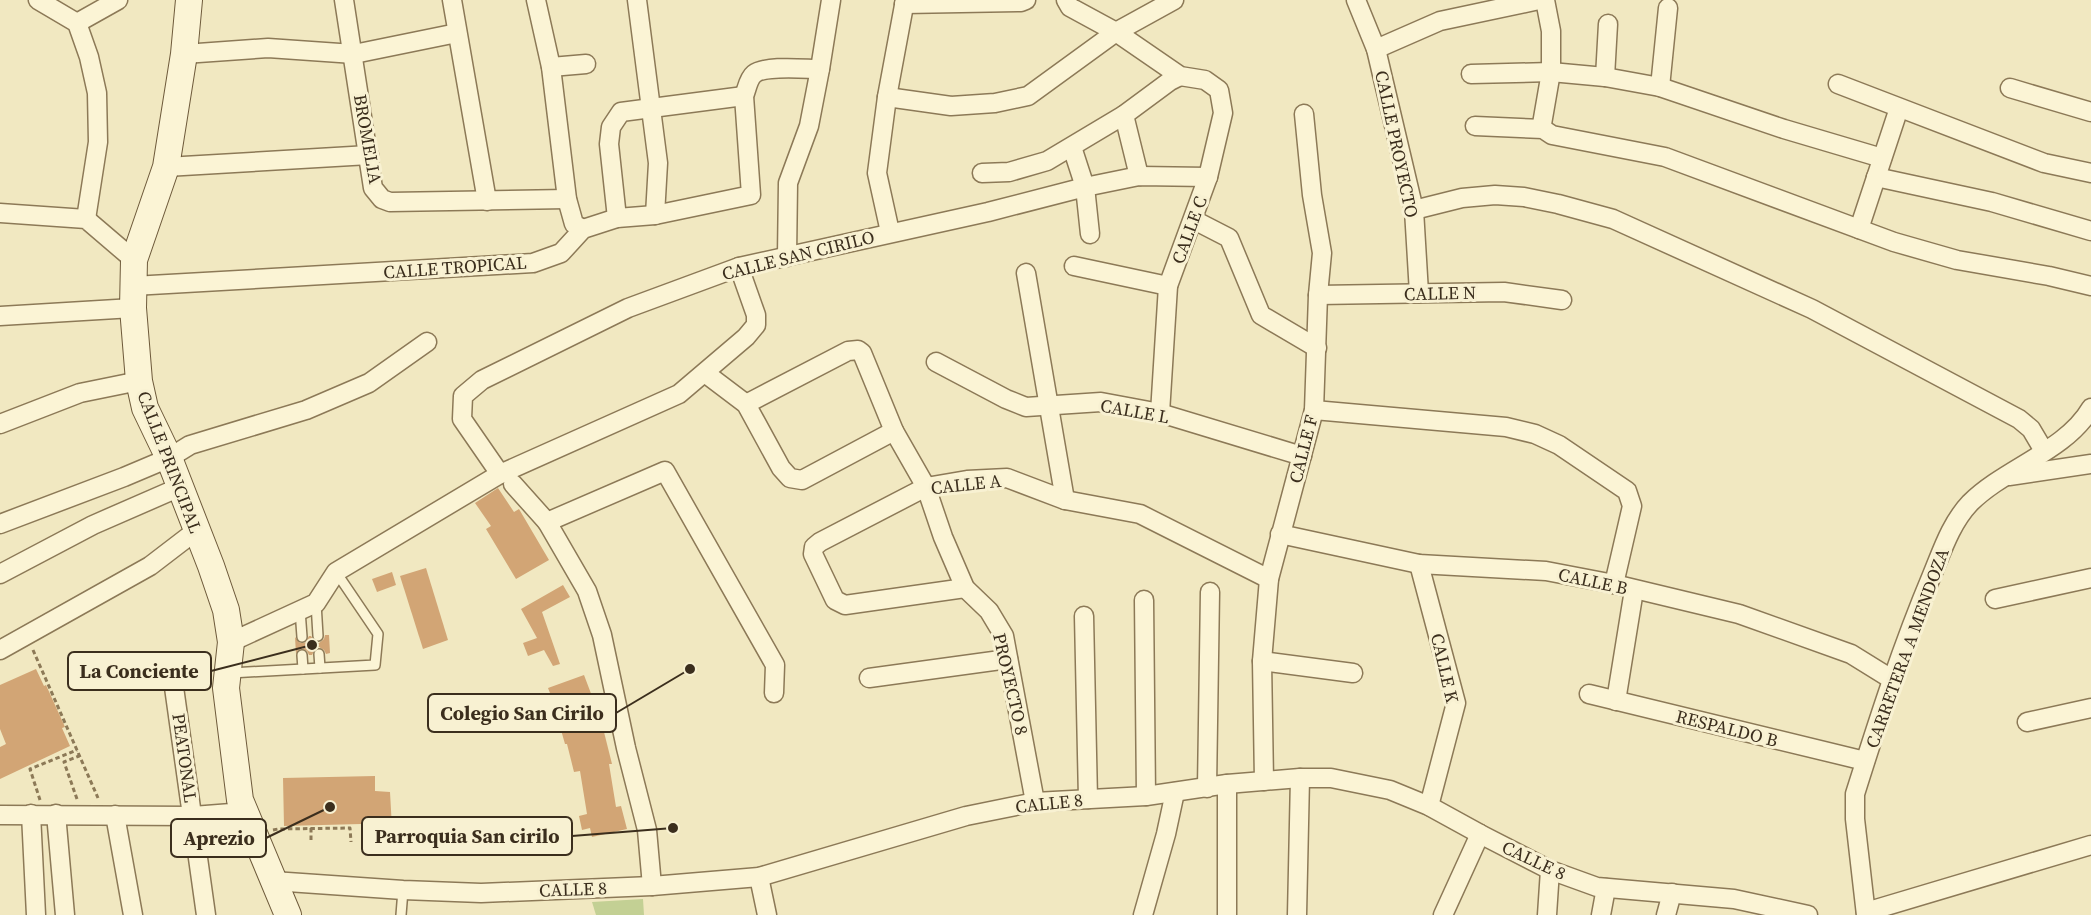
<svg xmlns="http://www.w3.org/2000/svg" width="2091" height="915" font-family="'Source Serif 4',serif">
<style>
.green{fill:#c3d094}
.building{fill:#d2a575}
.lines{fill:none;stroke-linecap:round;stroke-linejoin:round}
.lane-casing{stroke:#8c7957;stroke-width:12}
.street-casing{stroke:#8c7957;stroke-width:21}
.secondary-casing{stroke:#6e5a3b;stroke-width:28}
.path{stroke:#8c7957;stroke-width:3;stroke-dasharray:4.5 3;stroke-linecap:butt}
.lane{stroke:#fbf4d5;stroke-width:9}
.street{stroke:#fbf4d5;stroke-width:18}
.secondary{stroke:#fbf4d5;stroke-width:26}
.labels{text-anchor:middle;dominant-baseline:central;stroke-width:6;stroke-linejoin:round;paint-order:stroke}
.street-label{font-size:18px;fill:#3b2e1d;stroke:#f8f1d2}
.leader{fill:none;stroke:#3b2e1d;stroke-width:2}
.callout-dot{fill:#3b2e1d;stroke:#f8f1d2;stroke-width:2}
.callout{fill:#f8f1d2;stroke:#3b2e1d;stroke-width:2}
.callout-label{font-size:20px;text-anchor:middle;font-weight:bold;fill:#3b2e1d}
</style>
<rect width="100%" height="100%" fill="#f1e8c1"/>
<path class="green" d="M643,899l1,16h-48l-4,-13z"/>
<g class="building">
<path d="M498,488l16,24 5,-3 30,51 -33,19 -30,-50 5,-3 -16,-23z"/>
<path d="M426,568l22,72 -25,9 -23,-73z"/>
<path d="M392,572l4,13 -19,7 -5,-13z"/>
<path d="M563,585l7,12 -28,15 18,52 -7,2 -9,-16 -16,6 -5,-13 14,-5 -16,-29z"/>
<path d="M325,635h4l1,18 -4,1 -2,-4 -5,-3 -4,2 -3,6h-3l-2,-4 -5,-3 -4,2 -2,4 -1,-17 5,6h5l4,-7h2l4,6 4,1 5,-4z"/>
<path d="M36,669l8,17 2,-1 19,42 -3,1 8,18 -70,33v-32l6,-3 -6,-15v-44z"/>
<path d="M584,675l17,45 3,-1 3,12 -3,1 8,32h-3l7,43 5,-1 6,23 -35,8 -2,-9 -8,2 -3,-14 8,-2 -7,-43 -6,1 -7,-28h-2l-8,-28h2l-11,-28z"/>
<path d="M375,776v15l15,1 2,36 -31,1v-5l-77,2 -1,-48z"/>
</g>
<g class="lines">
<defs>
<g id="lane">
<path d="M316,603l2,33"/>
<path d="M300,610l2,27"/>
<path d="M319,654l1,14"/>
<path d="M302,655l1,14"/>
<path d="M231,673l144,-8 3,-31 -42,-62"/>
<path d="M401,915l2,-25"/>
</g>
<g id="street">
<path d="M38,0l39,23 12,34 8,36 1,49 -12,77"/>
<path d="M344,0l29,188 9,11 8,3 177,-3"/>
<path d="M452,0l35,201"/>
<path d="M536,0l15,67 16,132 7,25 9,5"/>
<path d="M637,0l21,163 -3,52"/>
<path d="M1066,0l4,7 46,25 64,44 25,4 14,10 4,23 -15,64 -40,109 -8,127"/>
<path d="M1356,0l20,49 38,161 5,83"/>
<path d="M904,4l117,-2 5,-2"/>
<path d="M77,23l41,-23"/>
<path d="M1376,49l64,-28 99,-21"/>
<path d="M184,54l84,-6 86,6 103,-21"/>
<path d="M551,67l35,-3"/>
<path d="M1471,74l80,-2 54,5 55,10 124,42 98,29"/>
<path d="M1605,77l3,-53"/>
<path d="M1838,84l206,79 47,10"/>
<path d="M1660,87l8,-79"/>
<path d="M2010,88l81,24"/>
<path d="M887,97l64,9 44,-3 33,-7 88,-64 58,-32"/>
<path d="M1124,115l15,61"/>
<path d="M1475,126l68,3 9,6 113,22 229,85 63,18 92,16 42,10"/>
<path d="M1543,129l-1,-5 9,-52v-41l-6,-31"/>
<path d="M1072,147l13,40 5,47"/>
<path d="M166,167l203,-12"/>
<path d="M982,173l27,-1 38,-11 77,-46 46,-34 10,-5"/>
<path d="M1876,177l116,25 99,29"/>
<path d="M1414,210l48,-12 33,-3 29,2 34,7 55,15 199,90 207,110 12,10 13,22"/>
<path d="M0,213l86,6 48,41"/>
<path d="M617,218l-8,-74 2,-17 10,-15 123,-16"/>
<path d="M1194,220l35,18 32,77 56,33"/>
<path d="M1859,229l40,-121"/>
<path d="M890,232l-13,-59 10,-76 18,-97"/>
<path d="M787,257l1,-74 21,-57 11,-57 11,-69"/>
<path d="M1074,266l94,20"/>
<path d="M1026,273l39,227"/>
<path d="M133,286l400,-23 28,-10 22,-24 34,-11 38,-3 96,-20 -7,-99c3,-7 4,-17 10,-22 11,-9 51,-5 66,-5"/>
<path d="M1318,295l186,-3 58,8"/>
<path d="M0,316l133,-8"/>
<path d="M936,362l70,37 20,8 75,-5 59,11 142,43"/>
<path d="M705,373l41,31 35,64 9,10 12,2 92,-49"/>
<path d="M746,404l102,-53 10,-1 4,3 32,78 32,56 17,50 22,51 24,23 15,25 31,166"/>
<path d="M1314,410l192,17 29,7 24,11 68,46 5,15 -18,78"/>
<path d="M0,424l80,-31 59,-12"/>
<path d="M500,474l-38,-55 1,-23 19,-16 146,-72 111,-41 249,-55 97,-25 54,-11 69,1"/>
<path d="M2009,476l82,-12"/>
<path d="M513,484l34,38"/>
<path d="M0,524l124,-47 45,-19 21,-13 116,-35 63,-27 58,-41"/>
<path d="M1280,534l139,30 127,7 68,13 125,30 112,40 42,26"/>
<path d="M1419,564l37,139 -27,103"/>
<path d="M0,574l93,-49 87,-38"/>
<path d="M965,588l-120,17 -10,-5 -22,-46 1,-7 6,-5 106,-55 41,-7 40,-2 58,22 75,14 129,65"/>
<path d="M1995,599l96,-21"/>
<path d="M1144,600l2,196"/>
<path d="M1084,616l4,183"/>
<path d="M231,642l85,-39 20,-31 164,-98 179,-80 67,-57 10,-12v-10l-17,-48"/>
<path d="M0,650l150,-84 47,-36"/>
<path d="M1262,661l91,12"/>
<path d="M172,673l34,242"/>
<path d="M869,678l139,-19"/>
<path d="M1589,694l276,67"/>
<path d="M1616,701l18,-111"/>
<path d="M2027,722l64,-14"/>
<path d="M1264,781l-2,-120 7,-82 45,-169 4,-115 4,-42 -10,-58 -8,-81"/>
<path d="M1207,788l3,-196"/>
<path d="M31,814l5,101"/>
<path d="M56,814l9,101"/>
<path d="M0,815l193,1 51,-4"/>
<path d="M115,815l18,100"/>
<path d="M759,877l8,38"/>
<path d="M273,881l130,9 78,3 171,-7 107,-9 207,-61 69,-14 111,-6 81,-12 73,-6h31l59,12 39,16 51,28 70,36 47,17 137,12 74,16"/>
<path d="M652,886l-5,-56 -21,-82 -24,-113 -15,-44 -40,-69 118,-51 110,194 -1,28"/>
<path d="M1866,912l225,-67"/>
<path d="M1143,915l23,-81 9,-42"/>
<path d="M1227,915v-131"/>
<path d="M1297,915l3,-137"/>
<path d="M1443,915l37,-81"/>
<path d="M1547,915l3,-45"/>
<path d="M1601,915l5,-27"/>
<path d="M1666,915l6,-22"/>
<path d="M1866,915l-11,-96v-25c23,-73 47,-148 77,-219 10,-24 19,-52 38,-72 35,-35 96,-52 121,-95"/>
</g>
<path id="secondary" d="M189,0l-5,54 -18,113 -32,93 -1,48 6,73 6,27 24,50 42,108 15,44 5,32 -5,46 14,112 48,115"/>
</defs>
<use href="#lane" class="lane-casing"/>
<use href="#street" class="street-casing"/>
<use href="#secondary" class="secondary-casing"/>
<g class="path">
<path d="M33,650l65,148"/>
<path d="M77,799l-13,-37 15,-6"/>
<path d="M40,800l-10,-31 47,-19"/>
<path d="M311,828v15"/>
<path d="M273,830l5,-1 72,-1 1,14"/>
</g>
<use href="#lane" class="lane"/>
<use href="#street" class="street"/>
<use href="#secondary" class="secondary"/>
</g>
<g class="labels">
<g class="street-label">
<text transform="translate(368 139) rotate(80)">BROMELIA</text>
<text transform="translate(1397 144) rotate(78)">CALLE PROYECTO</text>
<text transform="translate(1189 230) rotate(-70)">CALLE C</text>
<text transform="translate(798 255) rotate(-14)">CALLE SAN CIRILO</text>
<text transform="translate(455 267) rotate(-4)">CALLE TROPICAL</text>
<text transform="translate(1440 293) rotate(-1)">CALLE N</text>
<text transform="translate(1135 411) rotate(10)">CALLE L</text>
<text transform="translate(1303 449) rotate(-76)">CALLE F</text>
<text transform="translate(170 462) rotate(69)">CALLE PRINCIPAL</text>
<text transform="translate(966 484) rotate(-6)">CALLE A</text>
<text transform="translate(1593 581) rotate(12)">CALLE B</text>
<text transform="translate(1907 648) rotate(-70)">CARRETERA A MENDOZA</text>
<text transform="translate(1445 668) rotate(77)">CALLE K</text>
<text transform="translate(1011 684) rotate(77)">PROYECTO 8</text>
<text transform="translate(1727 728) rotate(14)">RESPALDO B</text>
<text transform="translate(185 758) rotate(82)">PEATONAL</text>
<text transform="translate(1049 803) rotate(-6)">CALLE 8</text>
<text transform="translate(1534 860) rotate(25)">CALLE 8</text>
<text transform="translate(573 889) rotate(-2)">CALLE 8</text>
</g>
</g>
<path class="leader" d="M312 645L211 671M690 669L616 713M673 828L572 836M330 807L266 838"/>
<g class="callout-dot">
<circle cx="312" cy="645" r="6"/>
<circle cx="690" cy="669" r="6"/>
<circle cx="673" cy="828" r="6"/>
<circle cx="330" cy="807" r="6"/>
</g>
<g class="callout">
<rect x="68" y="652" width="143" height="38" rx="6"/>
<rect x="428" y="694" width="188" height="38" rx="6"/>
<rect x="362" y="817" width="210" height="38" rx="6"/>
<rect x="171" y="819" width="95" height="38" rx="6"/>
</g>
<g class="callout-label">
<text x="139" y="678">La Conciente</text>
<text x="522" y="720">Colegio San Cirilo</text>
<text x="467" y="843">Parroquia San cirilo</text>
<text x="219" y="845">Aprezio</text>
</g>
</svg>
